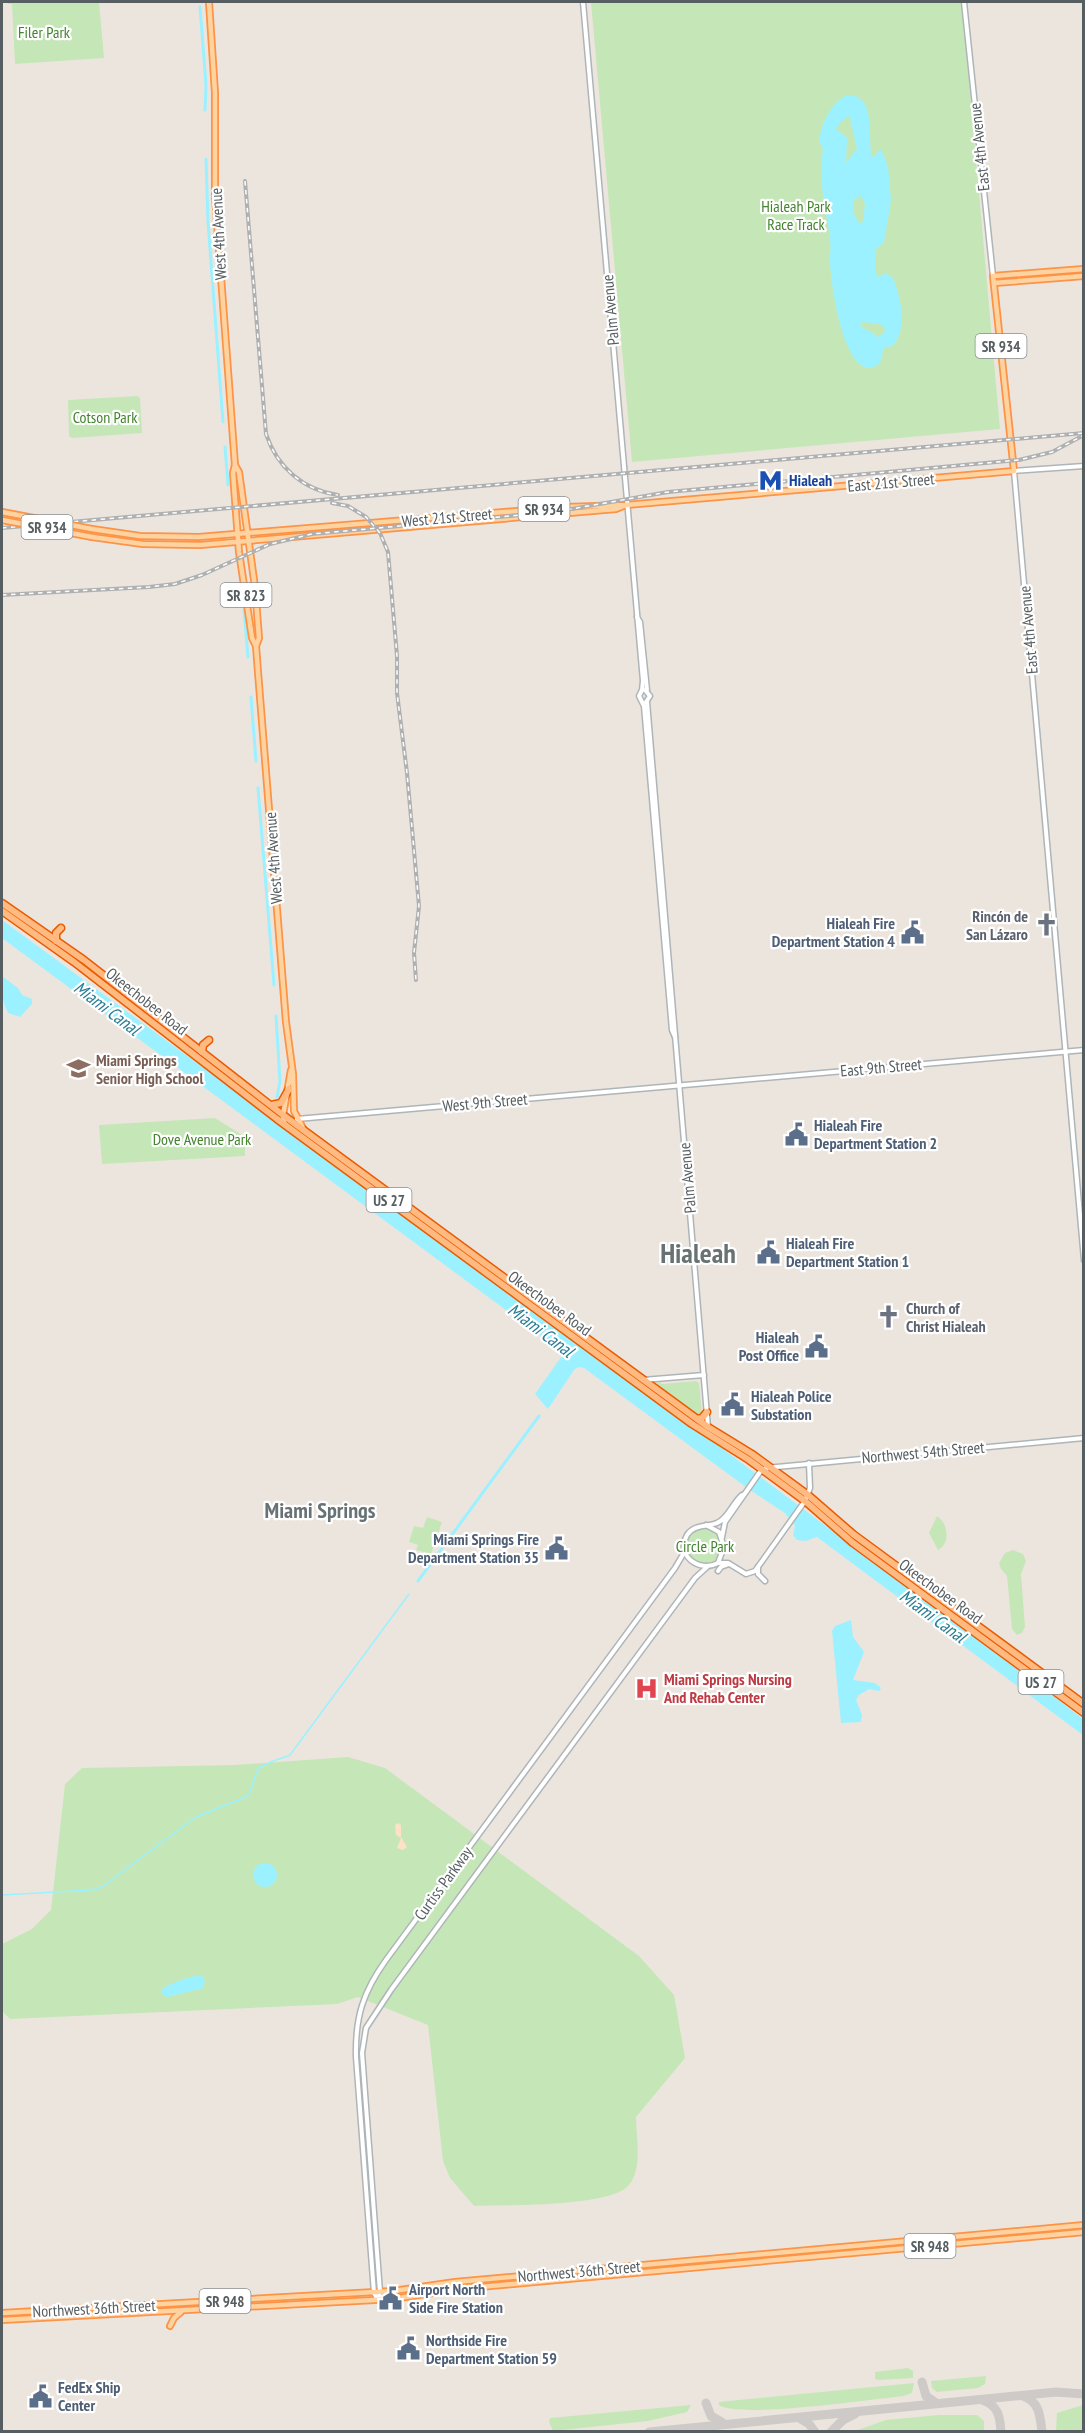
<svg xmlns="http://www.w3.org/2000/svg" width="1085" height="2433" font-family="'PT Sans Narrow',sans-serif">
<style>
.green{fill:#c5e7b7}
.sand{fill:#fde1c8}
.water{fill:#9bf1ff;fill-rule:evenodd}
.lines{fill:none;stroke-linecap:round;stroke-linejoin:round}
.stream{stroke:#9bf1ff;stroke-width:1.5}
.canal{stroke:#9bf1ff;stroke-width:3}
.taxiway{stroke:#cecac8;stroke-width:9}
.secondary-casing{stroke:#aeb5b8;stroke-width:7}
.primary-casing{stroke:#fd9347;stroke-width:8}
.highway-casing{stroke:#ea5b00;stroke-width:9}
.secondary{stroke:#fff;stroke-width:4}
.primary{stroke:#ffd3a0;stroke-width:4.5}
.highway{stroke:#ffba82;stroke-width:6}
.rail-casing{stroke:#afb0b1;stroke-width:4}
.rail{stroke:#fff;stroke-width:1.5;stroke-dasharray:4.5;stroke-linecap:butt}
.primary-bridge-casing{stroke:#fd9347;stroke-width:8;stroke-linecap:butt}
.primary-bridge{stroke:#ffd3a0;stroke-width:4.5}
.labels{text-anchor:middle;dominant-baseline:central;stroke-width:4.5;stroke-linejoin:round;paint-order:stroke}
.shield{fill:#fff;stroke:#898e90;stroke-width:1.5}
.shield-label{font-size:15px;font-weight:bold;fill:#575e61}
.park-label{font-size:16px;fill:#42832d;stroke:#fff}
.street-label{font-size:16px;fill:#575e61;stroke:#fff}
.transit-label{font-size:16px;font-weight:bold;fill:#164399;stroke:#fff;text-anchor:start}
.worship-label{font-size:16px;font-weight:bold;fill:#5b616d;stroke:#fff;text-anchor:end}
.service-label{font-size:16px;font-weight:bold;fill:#4e5e75;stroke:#fff;text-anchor:start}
.education-label{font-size:16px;font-weight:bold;fill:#785e54;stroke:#fff;text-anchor:start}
.health-label{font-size:16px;font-weight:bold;fill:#be3a42;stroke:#fff;text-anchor:start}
.water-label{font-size:18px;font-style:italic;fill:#2a7d93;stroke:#fff}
.district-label{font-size:22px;font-weight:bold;fill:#687173;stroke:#fff}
.town-label{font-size:28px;font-weight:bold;fill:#687173;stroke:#fff}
</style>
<rect width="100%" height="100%" fill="#ece5de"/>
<g class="green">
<path d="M8,2h91l5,56 -89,6 -3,-60h-4z"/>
<path d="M591,2h371l38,427 -368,33z"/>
<path d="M138,396l2,2 2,35 -70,5 -3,-2 -1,-36z"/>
<path d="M215,1118l30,19v19l-143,8 -3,-39z"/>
<path d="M696,1381l3,2 3,31 -2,2 -43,-31 1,-3 5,2z"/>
<path d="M937,1516c11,7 14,27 1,34l-9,-17z"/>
<path d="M427,1517l15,5 -11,32 -15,-4 2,-5 -9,-3 5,-16 9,2z"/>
<circle cx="705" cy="1546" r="18"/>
<path d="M1013,1550l10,4 3,7 -5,13 4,53 -3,6 -5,2 -5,-6 -5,-53 -6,-7 -2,-6 6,-10z"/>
<path d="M348,1757l37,11 254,188 35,39 11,63 -49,59c0,21 7,50 -7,68 -17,22 -125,20 -155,21l-24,-28 -7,-17 -15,-136 -70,-28 -21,7 -327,15 -8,-8v-67l30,-15 19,-19 14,-126 17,-16 153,-3z"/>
<path d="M908,2368l5,3v7l-34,2 -4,-1v-7z"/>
<path d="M986,2376l-1,8 -7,4 -41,4 -5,-4 -1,-7z"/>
<path d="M914,2383l-2,10 -8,3c-31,3 -166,23 -185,9v-3z"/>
<path d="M691,2405l-4,7 -39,9 -95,10 -4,-9 1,-4z"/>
<path d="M1083,2405v26h-27l1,-18z"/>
<path d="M938,2415h39l7,6v10h-129l31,-11z"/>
</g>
<path class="sand" d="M398,1823l3,2v12l6,10 -4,3 -6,-2 4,-10 -5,-3 -1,-10z"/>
<g class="water">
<path d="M848,95c30,0 19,46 24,63l9,-9 7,18 3,33 -7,42 -8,7 -1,21 3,7 8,-4 7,5c8,21 15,49 0,68l-9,1 -4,16c-35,30 -51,-87 -50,-105 0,-6 1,-12 0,-19 -1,-12 -4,-24 -6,-36 -3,-19 -3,-37 -1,-56l-4,-4c1,-17 12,-42 29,-48zM849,115l8,33 -11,15 1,-25 -11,-9 4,-6zM861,196l4,8 -2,17 -3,3 -6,-10 -1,-14zM862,322l17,2 6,3 -1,6 -5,4 -17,-10z"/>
<path d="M2,920l721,529 338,253 22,17v16l-266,-198 -11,4 -9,-1 -4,-5 2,-9 -10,-13 -35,-23 -166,-122 -6,-1 -4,3 -26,39 -13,-15 29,-41 -562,-415z"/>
<path d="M2,976l16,12 4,7 10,4v5l-12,13 -12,-4c-6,-12 -7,-24 -6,-37z"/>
<path d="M851,1620l2,17 11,15 -11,28 22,3 6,5 -2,3 -10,-2 -10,6 -3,5 6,15 -1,7 -20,1 -9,-92 3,-5z"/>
<circle cx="265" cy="1875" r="12"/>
<path d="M201,1975l4,5 -2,8 -35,9 -7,-3 1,-5c11,-7 26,-12 39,-14z"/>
</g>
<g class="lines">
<path class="stream" d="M2,1895l89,-5 11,-3 94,-70 50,-20c8,-7 6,-18 12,-27 6,-8 23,-11 32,-15l119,-161"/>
<g class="canal">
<path d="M200,7l6,78 -1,25"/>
<path d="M206,159l2,63 15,200"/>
<path d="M225,447l3,38"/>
<path d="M244,610l4,47"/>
<path d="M251,697l5,64"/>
<path d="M258,788l16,197"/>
<path d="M276,1016l4,65 -3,16"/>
<path d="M418,1581l121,-165"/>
</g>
<g class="taxiway">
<path d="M922,2382l4,14 10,7"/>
<path d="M1023,2396c17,6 17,20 19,36"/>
<path d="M982,2400c16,5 18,16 19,32"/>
<path d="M706,2403l5,13 12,7"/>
<path d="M799,2418l10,6 6,8"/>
<path d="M649,2432l407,-40 28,2"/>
<path d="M831,2432l12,-12 12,-6"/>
</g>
<defs>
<g id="secondary">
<path d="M583,2l60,679 -1,9 -3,6 5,10 28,324 3,7"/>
<path d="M964,2l29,274"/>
<path d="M1084,466l-70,5 70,789"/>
<path d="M637,617l3,5 7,68"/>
<path d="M645,690l5,6 -4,6"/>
<path d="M647,702l61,725"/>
<path d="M297,1119l787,-69"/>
<path d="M643,1380l61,-5"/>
<path d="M706,1525l13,7 5,15 -6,16c-18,10 -43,-7 -31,-28 7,-11 20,-8 30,-12 11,-4 16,-21 25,-28"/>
<path d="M722,1537l3,-15 35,-50 6,-4 318,-30"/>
<path d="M718,1563h10l18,11 9,-3 50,-70 5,-13 -1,-25"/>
<path d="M758,1567v7l7,7"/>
<path d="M718,1571l3,-4 8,-3"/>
<path d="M378,2300l-4,-7 -18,-236c-1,-40 7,-65 30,-97l289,-392 10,-17"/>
<path d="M378,2300l2,-8 -18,-239 4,-25 25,-38 304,-412 12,-11"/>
</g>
<g id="primary">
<path d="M209,2l6,91v103l20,269 -2,8 6,79 13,86 4,8"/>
<path d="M994,283l90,-7"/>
<path d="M235,465l4,7 16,115 4,51 -3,8 2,26 28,350 7,52 1,37 9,17"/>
<path d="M92,529l48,7 59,1 367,-30 60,-2 388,-34 -21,-195 91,-7"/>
<path d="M92,537l51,7 57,1 416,-36 10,-4"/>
<path d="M284,1123l-1,-8 8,-45"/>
<path d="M2,2313l391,-22 62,-9 629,-57"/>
<path d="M2,2320l391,-21 65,-10 626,-57"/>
<path d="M170,2326l4,-8 7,-6"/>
</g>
<g id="highway">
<path d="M2,903l82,57 199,155 328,241 97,71 44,27 56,41 45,39 231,170"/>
<path d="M2,911l72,51 203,157 415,305 57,36 56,41 48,42 231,170"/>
<path d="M56,941v-8l5,-5"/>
<path d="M202,1052l1,-7 6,-5"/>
<path d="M271,1105l10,-2 8,-14"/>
<path d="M697,1419l5,-1 5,-6"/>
</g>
</defs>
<use href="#secondary" class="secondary-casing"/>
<use href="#primary" class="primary-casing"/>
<use href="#highway" class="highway-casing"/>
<use href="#secondary" class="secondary"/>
<use href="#primary" class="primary"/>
<use href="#highway" class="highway"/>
<defs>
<g id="rail">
<path d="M245,181l21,253c11,33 37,56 72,61"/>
<path d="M332,503l16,3 18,11 14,16 8,19 9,104v37l10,80 12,133 -5,47 2,27"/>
<path d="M2,528l1082,-95"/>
<path d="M2,595l147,-8 26,-3 27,-9 68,-31 42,-10 242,-22 114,-20 351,-32 33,-8 32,-17"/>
</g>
</defs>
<use href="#rail" class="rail-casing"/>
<use href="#rail" class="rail"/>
<defs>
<g id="primary-bridge">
<path d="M2,512l90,17"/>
<path d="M2,520l90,17"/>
</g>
</defs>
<use href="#primary-bridge" class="primary-bridge-casing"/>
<use href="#primary-bridge" class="primary-bridge"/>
</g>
<defs>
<symbol id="metro-bare" viewBox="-9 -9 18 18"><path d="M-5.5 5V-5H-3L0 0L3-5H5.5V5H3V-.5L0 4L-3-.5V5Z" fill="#1a4fb4" stroke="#fff" stroke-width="2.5" paint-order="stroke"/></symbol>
<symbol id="church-bare" viewBox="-9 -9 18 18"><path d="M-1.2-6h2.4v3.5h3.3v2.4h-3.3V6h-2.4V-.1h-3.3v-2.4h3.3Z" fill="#6b7280" stroke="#fff" stroke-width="2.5" paint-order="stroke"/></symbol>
<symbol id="civic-bare" viewBox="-9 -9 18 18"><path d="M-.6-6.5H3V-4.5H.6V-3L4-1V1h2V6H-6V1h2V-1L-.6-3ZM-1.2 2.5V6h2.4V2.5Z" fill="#5c6f8a" stroke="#fff" stroke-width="2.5" paint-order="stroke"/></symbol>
<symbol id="school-bare" viewBox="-9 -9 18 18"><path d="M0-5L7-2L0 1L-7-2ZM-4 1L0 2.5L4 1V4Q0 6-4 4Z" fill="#8d6e63" stroke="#fff" stroke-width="2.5" paint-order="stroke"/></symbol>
<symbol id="hospital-bare" viewBox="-9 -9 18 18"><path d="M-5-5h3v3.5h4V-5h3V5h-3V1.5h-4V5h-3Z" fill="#e0444e" stroke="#fff" stroke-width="2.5" paint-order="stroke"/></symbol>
</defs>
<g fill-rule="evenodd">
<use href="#metro-bare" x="754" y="464" width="33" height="33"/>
<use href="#church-bare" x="1030" y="908" width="33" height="33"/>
<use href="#civic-bare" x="896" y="916" width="33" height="33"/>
<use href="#school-bare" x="62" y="1052" width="33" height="33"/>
<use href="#civic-bare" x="780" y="1118" width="33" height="33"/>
<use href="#civic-bare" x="752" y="1236" width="33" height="33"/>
<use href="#church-bare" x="872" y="1300" width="33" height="33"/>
<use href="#civic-bare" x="800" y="1330" width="33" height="33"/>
<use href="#civic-bare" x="716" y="1388" width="33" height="33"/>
<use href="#civic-bare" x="540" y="1532" width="33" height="33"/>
<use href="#hospital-bare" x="630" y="1672" width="33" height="33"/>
<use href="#civic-bare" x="374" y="2282" width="33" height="33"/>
<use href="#civic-bare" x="392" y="2332" width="33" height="33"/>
<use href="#civic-bare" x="24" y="2380" width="33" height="33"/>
</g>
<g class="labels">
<g class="shield">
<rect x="975.5" y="334" width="51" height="24" rx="4.5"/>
<rect x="518.5" y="497" width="51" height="24" rx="4.5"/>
<rect x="21.5" y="515" width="51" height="24" rx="4.5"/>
<rect x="220.5" y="583" width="51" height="24" rx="4.5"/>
<rect x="366.5" y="1188" width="45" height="24" rx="4.5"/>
<rect x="1018.5" y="1670" width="45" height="24" rx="4.5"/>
<rect x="904.5" y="2234" width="51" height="24" rx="4.5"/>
<rect x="199.5" y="2289" width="51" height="24" rx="4.5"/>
</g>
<g class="shield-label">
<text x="1001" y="346">SR 934</text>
<text x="544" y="509">SR 934</text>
<text x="47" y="527">SR 934</text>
<text x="246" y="595">SR 823</text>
<text x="389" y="1200">US 27</text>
<text x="1041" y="1682">US 27</text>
<text x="930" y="2246">SR 948</text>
<text x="225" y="2301">SR 948</text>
</g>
<g class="park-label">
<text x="44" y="32">Filer Park</text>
<text x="796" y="206">Hialeah Park<tspan x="796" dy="18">Race Track</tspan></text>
<text x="105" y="417">Cotson Park</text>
<text x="202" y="1139">Dove Avenue Park</text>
<text x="705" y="1546">Circle Park</text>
</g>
<g class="street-label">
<text transform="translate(979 147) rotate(-96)">East 4th Avenue</text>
<text transform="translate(218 234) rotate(-93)">West 4th Avenue</text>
<text transform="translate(610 310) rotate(-95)">Palm Avenue</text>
<text transform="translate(891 482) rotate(-5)">East 21st Street</text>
<text transform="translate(447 517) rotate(-5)">West 21st Street</text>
<text transform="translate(1028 630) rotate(-95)">East 4th Avenue</text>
<text transform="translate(273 858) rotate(-94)">West 4th Avenue</text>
<text transform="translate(147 1001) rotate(38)">Okeechobee Road</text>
<text transform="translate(881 1067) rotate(-5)">East 9th Street</text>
<text transform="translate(485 1102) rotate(-5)">West 9th Street</text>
<text transform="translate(687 1178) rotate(-95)">Palm Avenue</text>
<text transform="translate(550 1303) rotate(36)">Okeechobee Road</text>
<text transform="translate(923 1452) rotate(-5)">Northwest 54th Street</text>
<text transform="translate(941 1591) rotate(36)">Okeechobee Road</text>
<text transform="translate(443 1883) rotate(-54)">Curtiss Parkway</text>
<text transform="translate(579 2271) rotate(-5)">Northwest 36th Street</text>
<text transform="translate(94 2308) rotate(-3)">Northwest 36th Street</text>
</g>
<g class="transit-label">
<text x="789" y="480">Hialeah</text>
</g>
<g class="worship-label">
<text x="1028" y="916">Rincón de<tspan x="1028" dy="18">San Lázaro</tspan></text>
<text x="906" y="1308" text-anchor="start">Church of<tspan x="906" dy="18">Christ Hialeah</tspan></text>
</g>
<g class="service-label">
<text x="895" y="923" text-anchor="end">Hialeah Fire<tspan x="895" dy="18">Department Station 4</tspan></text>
<text x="814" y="1125">Hialeah Fire<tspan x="814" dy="18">Department Station 2</tspan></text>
<text x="786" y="1243">Hialeah Fire<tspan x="786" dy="18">Department Station 1</tspan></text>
<text x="799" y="1337" text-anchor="end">Hialeah<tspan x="799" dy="18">Post Office</tspan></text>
<text x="751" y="1396">Hialeah Police<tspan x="751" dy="18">Substation</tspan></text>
<text x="539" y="1539" text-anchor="end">Miami Springs Fire<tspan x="539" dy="18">Department Station 35</tspan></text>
<text x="409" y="2289">Airport North<tspan x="409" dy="18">Side Fire Station</tspan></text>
<text x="426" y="2340">Northside Fire<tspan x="426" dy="18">Department Station 59</tspan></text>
<text x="58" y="2387">FedEx Ship<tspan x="58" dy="18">Center</tspan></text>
</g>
<g class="education-label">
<text x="96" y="1060">Miami Springs<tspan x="96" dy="18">Senior High School</tspan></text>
</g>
<g class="health-label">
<text x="664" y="1679">Miami Springs Nursing<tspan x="664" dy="18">And Rehab Center</tspan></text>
</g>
<g class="water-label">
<text transform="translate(107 1008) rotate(37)">Miami Canal</text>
<text transform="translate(541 1330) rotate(37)">Miami Canal</text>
<text transform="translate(933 1616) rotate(36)">Miami Canal</text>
</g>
<g class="district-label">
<text x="320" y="1510">Miami Springs</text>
</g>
<g class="town-label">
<text x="698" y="1252">Hialeah</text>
</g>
</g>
<rect width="1085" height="2433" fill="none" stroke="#575e61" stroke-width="6"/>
</svg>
